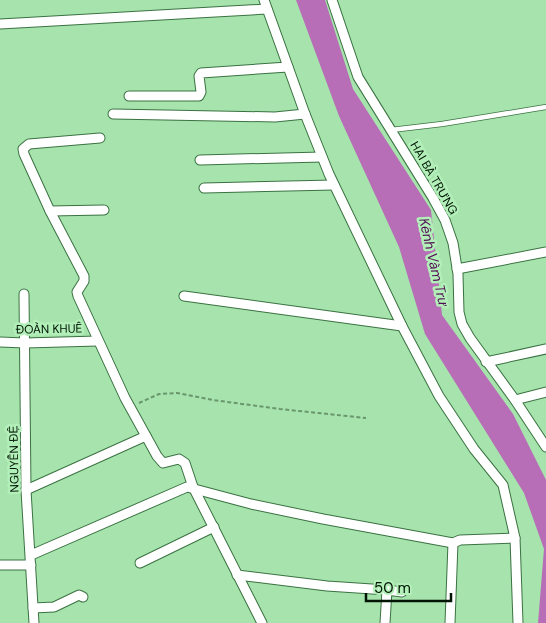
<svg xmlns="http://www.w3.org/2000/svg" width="546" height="623" font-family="'DM Sans',sans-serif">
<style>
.water{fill:#b76eb7}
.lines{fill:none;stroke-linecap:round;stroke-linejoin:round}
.lane-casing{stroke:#3a7242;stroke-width:6}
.street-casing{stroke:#3a7242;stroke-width:11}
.path{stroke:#69966d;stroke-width:2;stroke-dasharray:4 2.5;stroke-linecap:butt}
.lane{stroke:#fff;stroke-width:4.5}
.street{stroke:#fff;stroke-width:9}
.labels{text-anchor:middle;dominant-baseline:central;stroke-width:5;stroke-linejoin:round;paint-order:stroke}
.street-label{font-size:12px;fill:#011504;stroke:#b3f0b9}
.water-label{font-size:14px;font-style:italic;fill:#530f55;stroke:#b3f0b9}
</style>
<rect width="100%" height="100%" fill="#a7e3ac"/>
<path class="water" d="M296,0h29l28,89 78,121 11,105 71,99 33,66v143h-8l6,-74 -20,-56 -99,-159 -26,-87 -60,-131z"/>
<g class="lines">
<defs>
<path id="lane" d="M391,130l51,-6 104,-17"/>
<g id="street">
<path d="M264,0l41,114 24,60 73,152 37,70 35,53 29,36 12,53 3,85"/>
<path d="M332,0l26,77 75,121 12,22 8,23 5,31 1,38 3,12 8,14 45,62 31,47"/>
<path d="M0,24l267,-15"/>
<path d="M129,96h70l2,-4 -2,-16 2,-3 87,-6"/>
<path d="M113,114l162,3 30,-3"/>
<path d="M200,160l122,-3"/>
<path d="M204,188l130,-3"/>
<path d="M50,211l54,-1"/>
<path d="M457,269l89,-17"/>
<path d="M24,294l2,196 8,133"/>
<path d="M184,296l218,30"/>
<path d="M0,342l25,1 73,-2"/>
<path d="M486,362l60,-13"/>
<path d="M515,400l31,-8"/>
<path d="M146,436l11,20 6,7 16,-4 6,4 8,24 69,136"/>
<path d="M26,490l120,-54 -21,-38 -47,-102 -1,-4 7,-11v-5l-34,-65 -26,-57 -1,-5 6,-5 71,-6"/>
<path d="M31,555l156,-68 64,17 72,15 130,24 7,-3 55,-2"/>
<path d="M140,563l74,-36"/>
<path d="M0,565h31"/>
<path d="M237,575l90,11 60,4"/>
<path d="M33,608l21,-1 25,-12 4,2"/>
<path d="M385,623l2,-33 15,2"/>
<path d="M450,623l3,-80"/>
</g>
</defs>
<use href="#lane" class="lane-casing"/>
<use href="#street" class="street-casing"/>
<path class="path" d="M139,403l20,-9 18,-1 36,7 67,9 86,9"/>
<use href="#lane" class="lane"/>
<use href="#street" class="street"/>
</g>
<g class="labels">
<g class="street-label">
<text transform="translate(434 178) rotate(60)">HAI BÀ TRƯNG</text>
<text transform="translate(49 329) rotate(-1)">ĐOÀN KHUÊ</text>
<text transform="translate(14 459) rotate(-91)">NGUYỄN ĐỆ</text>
</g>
<g class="water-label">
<text transform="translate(434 262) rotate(77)">Kênh Vàm Trư</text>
</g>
</g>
<path d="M366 593v8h85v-8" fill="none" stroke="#011504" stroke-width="2.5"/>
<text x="374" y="593" font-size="15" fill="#011504" stroke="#b3f0b9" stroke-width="4" paint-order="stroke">50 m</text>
</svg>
